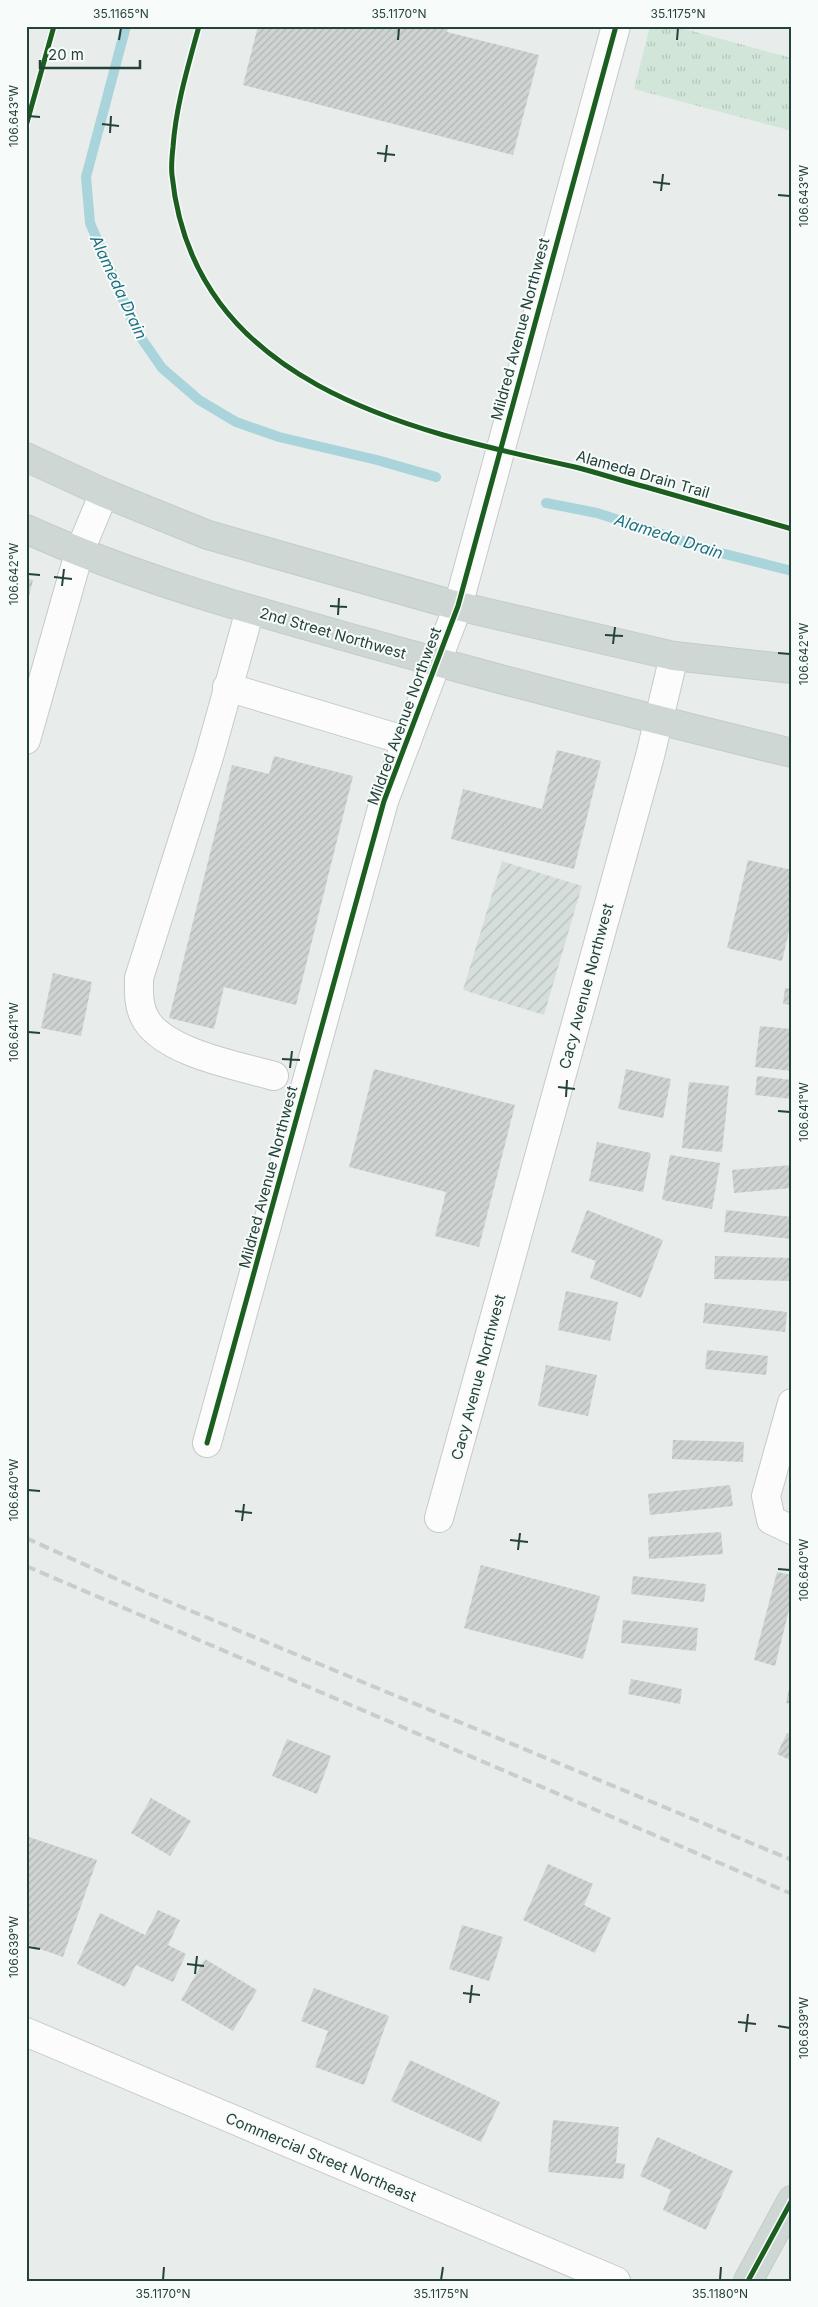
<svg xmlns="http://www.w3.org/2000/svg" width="818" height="2307" font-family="Inter,sans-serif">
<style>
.industrial{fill:url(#industrial-furrows)}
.park{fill:url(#park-tufts)}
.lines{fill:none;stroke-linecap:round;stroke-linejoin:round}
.stream{stroke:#a9d4db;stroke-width:10}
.building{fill:url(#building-hatch)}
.minor-casing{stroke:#c5cac8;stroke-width:30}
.major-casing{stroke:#c3ccc9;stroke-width:30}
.minor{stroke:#fcfcfc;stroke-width:28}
.major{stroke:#cfd7d5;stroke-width:28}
.rail{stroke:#c9cdcc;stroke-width:4;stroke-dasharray:10 5;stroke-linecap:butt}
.cycleway-casing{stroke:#f7fbf9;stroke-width:8}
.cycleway{stroke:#1b5e20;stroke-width:5}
.ticks{fill:none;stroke:#24423a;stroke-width:2}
.labels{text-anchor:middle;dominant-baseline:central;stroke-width:4;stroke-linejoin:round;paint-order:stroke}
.street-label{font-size:15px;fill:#24423a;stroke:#f7fbf9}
.water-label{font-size:16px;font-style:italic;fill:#1c6f80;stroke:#f7fbf9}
.neatline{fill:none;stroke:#24423a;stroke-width:2}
.ticks-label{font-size:12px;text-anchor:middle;fill:#24423a}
</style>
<defs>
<pattern id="industrial-furrows" width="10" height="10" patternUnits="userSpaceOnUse" patternTransform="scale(1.25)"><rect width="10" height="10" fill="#d6dedb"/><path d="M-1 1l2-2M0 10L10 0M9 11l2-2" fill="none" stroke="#b8c0bd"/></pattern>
<pattern id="park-tufts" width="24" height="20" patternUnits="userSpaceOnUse" patternTransform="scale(1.25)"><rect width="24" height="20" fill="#d1e6d8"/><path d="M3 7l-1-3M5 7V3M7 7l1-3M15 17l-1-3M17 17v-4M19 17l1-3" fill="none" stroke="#b3c6ba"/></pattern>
<pattern id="building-hatch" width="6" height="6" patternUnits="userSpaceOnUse" patternTransform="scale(1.25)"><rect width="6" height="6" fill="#cfd4d2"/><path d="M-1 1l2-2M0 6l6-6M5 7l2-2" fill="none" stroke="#b2b7b5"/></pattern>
</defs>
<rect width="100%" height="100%" fill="#e8edeb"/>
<path class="industrial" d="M502,861l80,25 -38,129 -81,-25z"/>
<path class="park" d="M650,26h23l119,32v73l-158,-42z"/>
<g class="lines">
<g class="stream">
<path d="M126,26l-40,151 4,46 47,109 25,36 37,32 37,22 43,15 98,23 59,17"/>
<path d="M546,503l51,10 120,39 75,19"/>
</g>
</g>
<g class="building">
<path d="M258,26h191l-2,6 92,23 -26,100 -270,-70z"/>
<path d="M26,578l7,2 -6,24h-1z"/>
<path d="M557,750l44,11 -27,108 -123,-30 12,-50 79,20z"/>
<path d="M274,756l79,20 -57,229 -72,-18 -10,42 -45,-11 63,-253 37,9z"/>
<path d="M748,860l44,10v49l-10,42 -55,-13z"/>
<path d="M53,973l39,9 -11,54 -40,-8z"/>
<path d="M785,988l7,1v16l-9,-1z"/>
<path d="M760,1026l32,3v42l-37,-4z"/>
<path d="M374,1069l141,36 -36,142 -44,-11 11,-44 -97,-25z"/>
<path d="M626,1069l45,10 -8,39 -45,-9z"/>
<path d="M757,1076l35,4v19l-37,-4z"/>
<path d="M689,1082l40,4 -7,66 -40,-4z"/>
<path d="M597,1142l54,11 -8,39 -54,-11z"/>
<path d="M670,1155l50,8 -8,46 -50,-9z"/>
<path d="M792,1165v23l-58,5 -2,-23z"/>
<path d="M587,1210l76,30 -22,58 -51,-20 6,-17 -25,-9z"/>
<path d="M726,1210l66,7v22l-68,-7z"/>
<path d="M715,1256l77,2v23l-78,-2z"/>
<path d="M566,1291l52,11 -8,39 -52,-11z"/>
<path d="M705,1303l82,9 -2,20 -82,-9z"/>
<path d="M707,1350l61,6 -2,19 -61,-6z"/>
<path d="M546,1365l51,10 -9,41 -50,-10z"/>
<path d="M673,1440l71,2 -1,20 -71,-3z"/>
<path d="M730,1485l3,21 -83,9 -2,-21z"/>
<path d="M721,1532l2,22 -74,5 -1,-22z"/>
<path d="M481,1565l119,31 -17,63 -119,-31z"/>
<path d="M777,1572l15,3v23l-17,68 -21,-6z"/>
<path d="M633,1576l73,8 -2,18 -73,-8z"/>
<path d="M623,1620l75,8 -2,23 -75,-8z"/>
<path d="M631,1679l51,10 -2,15 -52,-10z"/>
<path d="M791,1679h1v25l-6,-1z"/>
<path d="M787,1733l5,2v26l-15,-7z"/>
<path d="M287,1739l44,17 -14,38 -45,-18z"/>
<path d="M151,1798l40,23 -21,35 -39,-23z"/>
<path d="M26,1836l71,24 -34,97 -37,-13z"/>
<path d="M548,1864l45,20 -9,21 27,13 -16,35 -72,-33z"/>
<path d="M158,1910l22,10 -12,25 18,9 -13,28 -37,-17 -11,22 -48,-23 23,-51 45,22z"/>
<path d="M462,1925l41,12 -14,44 -40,-12z"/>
<path d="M205,1959l52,31 -24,41 -52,-31z"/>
<path d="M314,1988l75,28 -25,69 -49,-18 13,-36 -27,-10z"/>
<path d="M410,2060l90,42 -19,40 -90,-41z"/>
<path d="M553,2120l66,7 -3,36 9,1 -2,15 -75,-7z"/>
<path d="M657,2137l76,34 -27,59 -43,-20 8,-20 -31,-14z"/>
</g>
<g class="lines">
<defs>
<g id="minor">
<path d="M250,610l-41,147 -70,221c0,13 -1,26 5,38 16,36 95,50 130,60"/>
<path d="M227,687l180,54"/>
<path d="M26,740l53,-187 25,-60"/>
<path d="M792,1403l-26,93 5,24 21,10"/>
<path d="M207,1443l177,-642 74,-195 158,-580"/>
<path d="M439,1518l211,-762 24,-100"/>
<path d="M26,2032l590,249"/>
</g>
<g id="major">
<path d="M26,457l78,36 104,42 250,71 216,50 118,13"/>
<path d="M26,529c108,49 221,80 335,112 143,40 286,77 431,112"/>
<path d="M748,2281l44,-81"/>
</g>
</defs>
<use href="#minor" class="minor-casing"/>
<use href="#major" class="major-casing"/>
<use href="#minor" class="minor"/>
<use href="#major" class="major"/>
<g class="rail">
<path d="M26,1538l117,53 649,269"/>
<path d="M26,1566l766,328"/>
</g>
<defs>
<g id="cycleway">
<path d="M199,26c-11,41 -23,79 -26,121 -1,9 -2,19 -1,28 21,208 233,255 403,292 24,6 47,14 71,20 48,14 97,28 146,42"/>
<path d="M26,126l28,-100"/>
<path d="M207,1443l177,-642 74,-195 158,-580"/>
<path d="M748,2281l44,-81"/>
</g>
</defs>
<use href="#cycleway" class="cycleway-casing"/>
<use href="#cycleway" class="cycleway"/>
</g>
<path class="ticks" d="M119,40l2,-12M398,40l1,-12M677,40l1,-12M28,116l12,1M102,124l17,2M110,133l1,-17M377,153l18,2M385,162l2,-17M653,182l17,2M661,191l2,-17M778,195l12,1M28,574l12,1M54,577l18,2M62,586l2,-17M330,606l17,1M338,615l1,-17M605,635l18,1M613,644l2,-17M778,653l12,1M28,1032l12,1M282,1059l18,1M290,1068l2,-17M558,1087l17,2M566,1097l1,-17M778,1111l12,1M28,1490l12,1M235,1511l17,2M242,1521l2,-17M510,1540l18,2M518,1550l2,-17M778,1569l12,1M28,1947l12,2M187,1964l17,2M195,1974l2,-18M463,1993l17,2M470,2003l2,-18M738,2022l18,2M778,2026l12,2M746,2032l2,-18M163,2280l1,-13M441,2280l2,-13M720,2280l1,-13"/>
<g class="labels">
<g class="street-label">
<text transform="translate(520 329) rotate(-75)">Mildred Avenue Northwest</text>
<text transform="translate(643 474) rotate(16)">Alameda Drain Trail</text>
<text transform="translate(333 633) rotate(16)">2nd Street Northwest</text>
<text transform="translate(404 716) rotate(-70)">Mildred Avenue Northwest</text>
<text transform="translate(586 986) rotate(-75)">Cacy Avenue Northwest</text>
<text transform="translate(268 1177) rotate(-75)">Mildred Avenue Northwest</text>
<text transform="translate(478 1377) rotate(-75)">Cacy Avenue Northwest</text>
<text transform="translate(321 2157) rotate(23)">Commercial Street Northeast</text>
</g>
<g class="water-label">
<text transform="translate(119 287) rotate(65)">Alameda Drain</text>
<text transform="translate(669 536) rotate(18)">Alameda Drain</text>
</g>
</g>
<rect width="818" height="2307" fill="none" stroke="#f7fbf9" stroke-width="55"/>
<path d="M40 60v8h100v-8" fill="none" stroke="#24423a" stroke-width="2.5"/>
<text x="48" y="60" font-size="15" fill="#24423a" stroke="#f7fbf9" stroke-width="4" paint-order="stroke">20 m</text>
<rect x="28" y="28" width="762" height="2252" class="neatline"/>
<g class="ticks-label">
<text x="121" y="18">35.1165°N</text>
<text x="399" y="18">35.1170°N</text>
<text x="678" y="18">35.1175°N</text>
<text transform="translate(14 116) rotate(-90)" y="4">106.643°W</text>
<text transform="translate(804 196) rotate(-90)" y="4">106.643°W</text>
<text transform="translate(14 574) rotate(-90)" y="4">106.642°W</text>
<text transform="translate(804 654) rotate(-90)" y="4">106.642°W</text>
<text transform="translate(14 1032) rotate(-90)" y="4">106.641°W</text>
<text transform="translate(804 1112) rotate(-90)" y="4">106.641°W</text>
<text transform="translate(14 1490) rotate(-90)" y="4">106.640°W</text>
<text transform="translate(804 1570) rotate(-90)" y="4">106.640°W</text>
<text transform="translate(14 1947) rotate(-90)" y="4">106.639°W</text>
<text transform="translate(804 2028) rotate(-90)" y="4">106.639°W</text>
<text x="163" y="2298">35.1170°N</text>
<text x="441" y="2298">35.1175°N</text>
<text x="720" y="2298">35.1180°N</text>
</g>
</svg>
